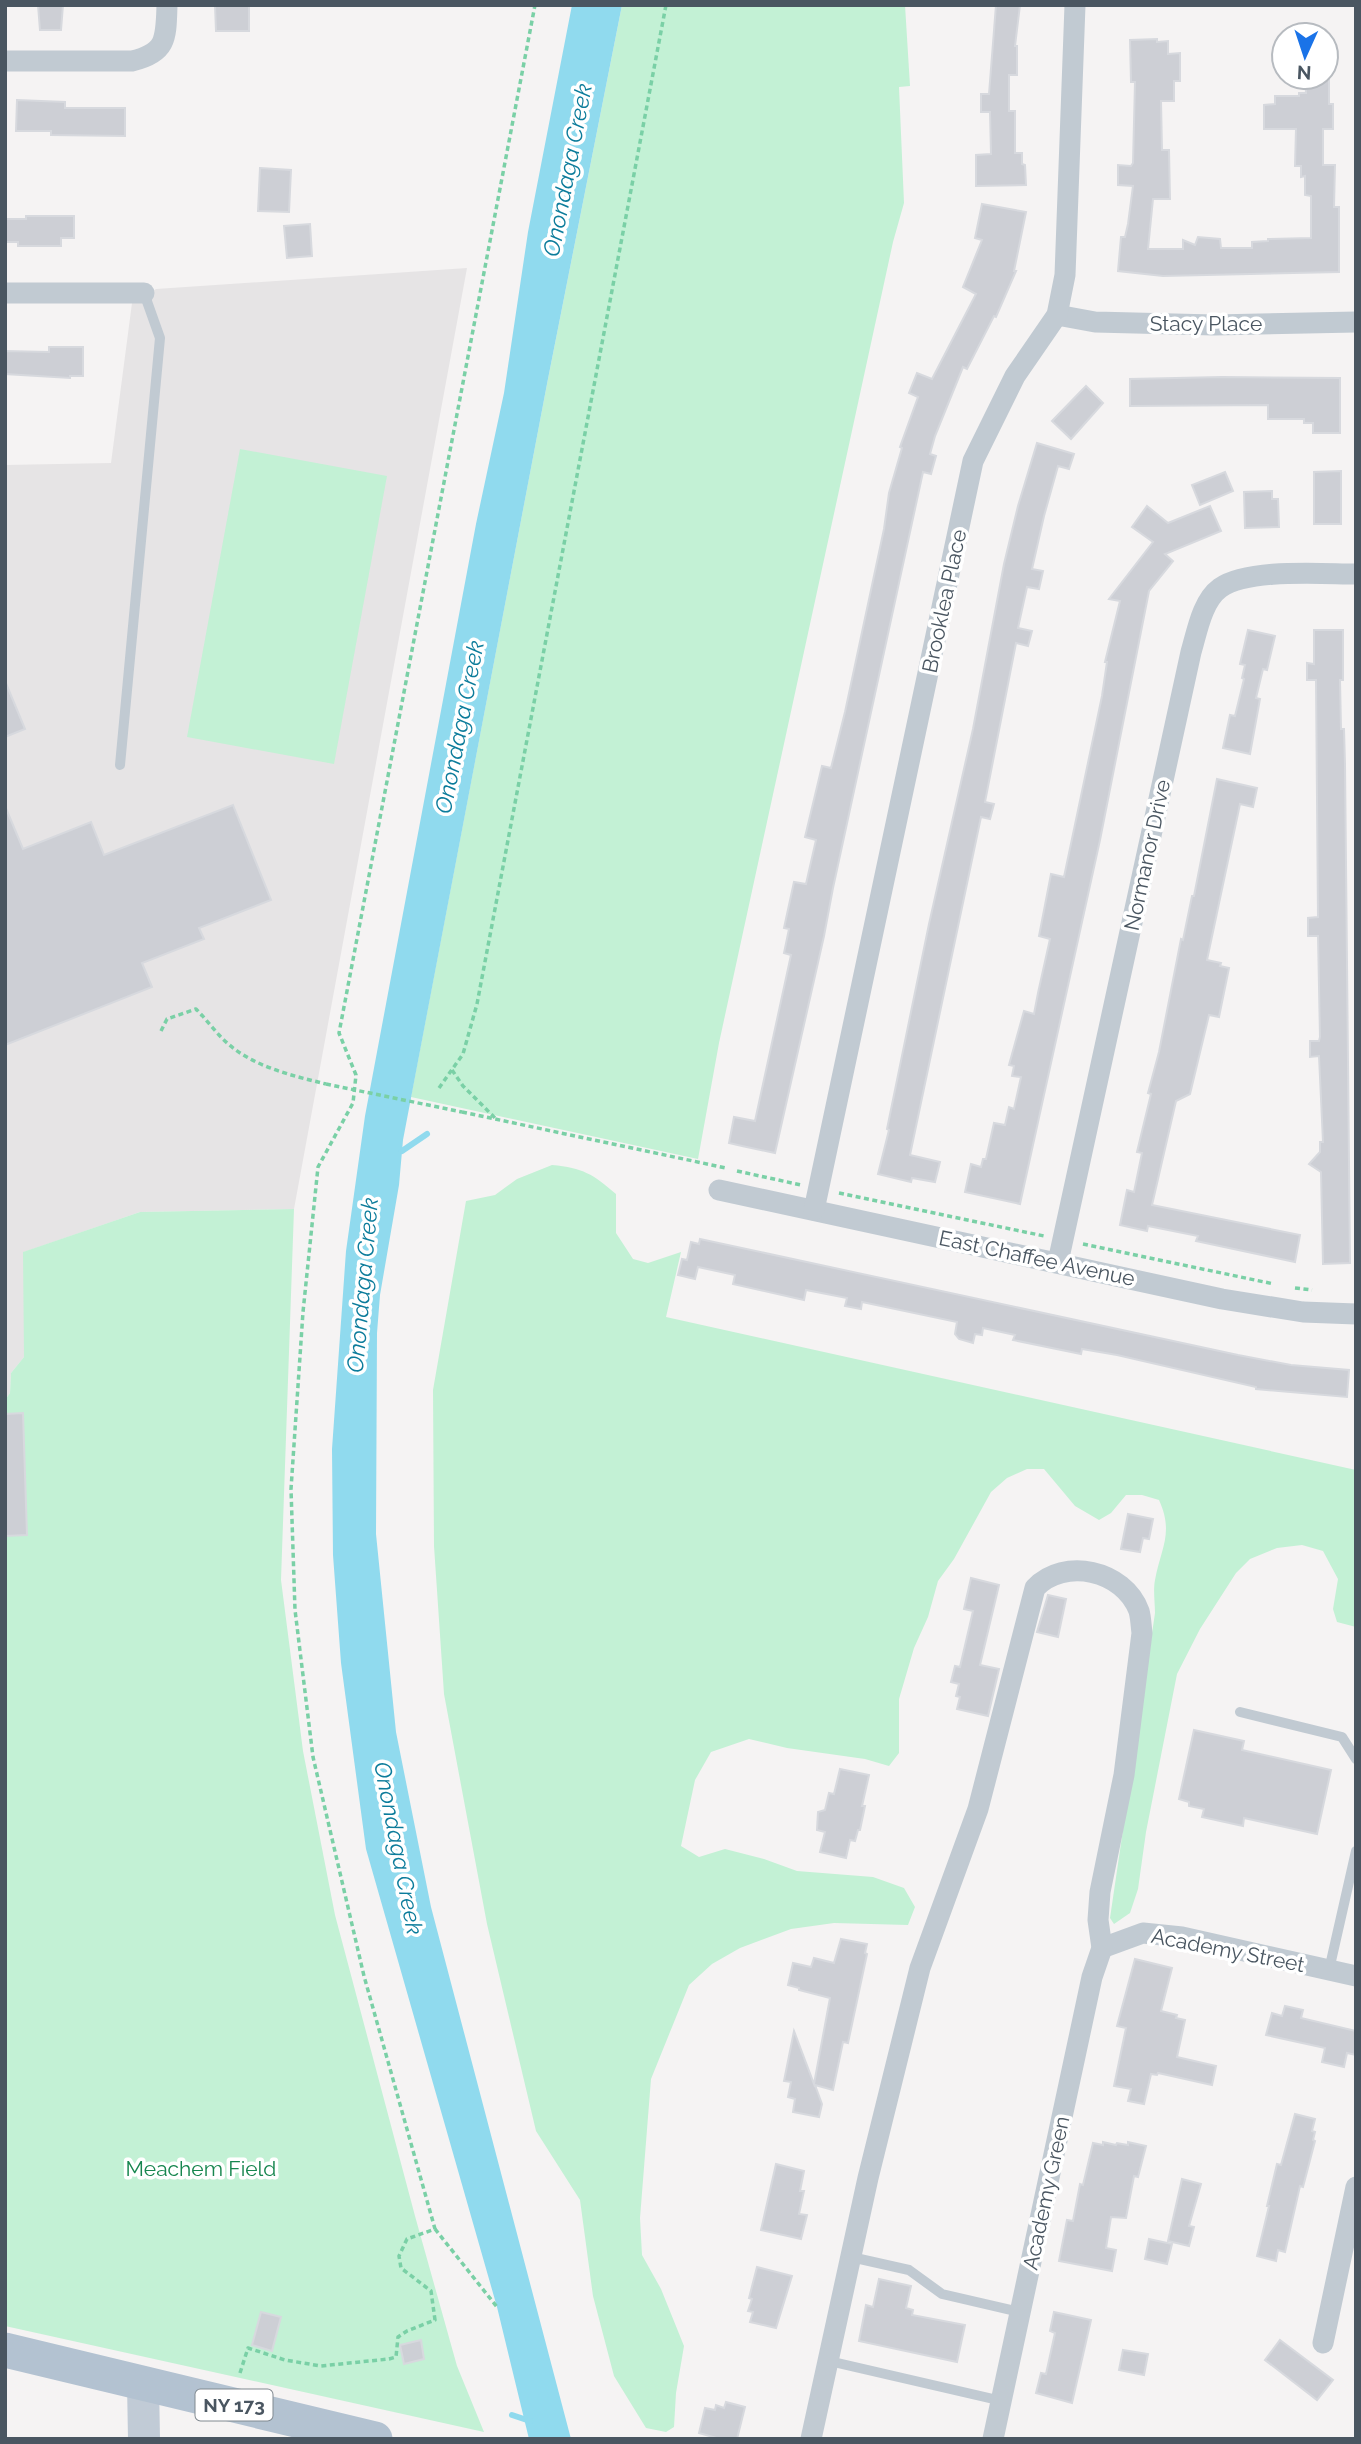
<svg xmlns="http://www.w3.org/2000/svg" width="1361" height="2444" font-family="Raleway,sans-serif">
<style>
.education{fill:#e6e4e5}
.green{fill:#c3f1d5}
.water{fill:#90daee}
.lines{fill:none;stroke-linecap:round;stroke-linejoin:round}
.stream{stroke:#90daee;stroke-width:6}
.building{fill:#cdcfd5;stroke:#d7d9de;stroke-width:2}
.path{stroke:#7ad0a6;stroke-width:3.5;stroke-dasharray:5 3.5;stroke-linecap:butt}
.lane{stroke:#c1cad2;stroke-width:10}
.street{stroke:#c1cad2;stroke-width:21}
.secondary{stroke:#c1cbd6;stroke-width:32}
.primary{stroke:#b3c2d1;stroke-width:35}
.path-bridge{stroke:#7ad0a6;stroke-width:3.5;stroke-dasharray:5 3.5;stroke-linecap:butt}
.labels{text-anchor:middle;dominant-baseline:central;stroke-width:7;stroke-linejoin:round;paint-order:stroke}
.shield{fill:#fff;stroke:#808990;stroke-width:2}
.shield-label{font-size:19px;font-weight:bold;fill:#4a5661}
.street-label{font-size:21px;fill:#4a5661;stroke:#fff}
.park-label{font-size:21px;fill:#17864f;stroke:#fff}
.water-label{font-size:23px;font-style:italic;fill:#0c7c9b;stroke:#fff}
</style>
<rect width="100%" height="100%" fill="#f5f3f3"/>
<path class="education" d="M467,268l-173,941 -154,3 -116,40v105l-13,16 -1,20 -5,7v-935l106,-2 21,-160 24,-14z"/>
<g class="green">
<path d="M622,5h283l5,81 -11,1 5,116 -11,39 -174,801 -21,116 -287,-62 136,-713z"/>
<path d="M240,449l147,27 -53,288 -147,-27z"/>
<path d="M552,1165c31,3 41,9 64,29v39l17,26 15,4 33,-11 -15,65 690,153v157l-19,-5 -4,-13 5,-30 -15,-28 -21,-6 -25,3 -27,11 -14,14 -36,56 -23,45 -31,158 -8,57 -8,24 -16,11 -4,-6 45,-305c0,-10 -2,-23 0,-33 6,-32 19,-47 4,-80l-17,-5h-16l-15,18 -12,7 -24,-14 -31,-37h-17l-20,9 -16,14 -37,67 -16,22 -10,36 -14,31 -15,51v54l-10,13 -24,-7 -78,-11 -38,-9 -38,13 -16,28 -14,66 18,11 26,-8 39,10 33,12 76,6 31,11 11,19 -7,18 -74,-2 -43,6 -51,19 -28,16 -23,21 -38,94 -11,139 2,37 19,34 23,57 -8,47 -2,34 -8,5 -20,-4 -32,-52 -21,-80 -13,-96 -44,-69 -49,-207 -43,-230 -10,-148 -1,-156 33,-189 29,-6 22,-16z"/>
<path d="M294,1209l-13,371 22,171 32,164 80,301 42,150 27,66 -479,-106v-926l5,-7 1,-20 13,-16 -1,-105 117,-40z"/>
</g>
<path class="water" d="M572,5h50l-75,379 -144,756 -4,45 -19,110 -3,38 -1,201 20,198 35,175 140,532h-42l-32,-132 -131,-458 -25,-186 -8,-108 -1,-106 14,-198 19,-135 111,-592 28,-131 24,-161z"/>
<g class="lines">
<g class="stream">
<path d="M402,1151l25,-17"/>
<path d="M512,2415l18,6"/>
</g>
</g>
<g class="building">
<path d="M38,5h25l-2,25h-21z"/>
<path d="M215,5h34v26h-33z"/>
<path d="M996,5h24l-5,41h2v29h-8v36h6v42h7v11l3,1 1,20 -50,1v-31l15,-1 -1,-42h-9v-18h8z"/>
<path d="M1157,39v3l11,-1v13l12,-1v28h-6v20h-13l1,49h7l1,49h-17l-5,50h35v-9l12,5 3,-8 22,2 1,9h31v-6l16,-1v-2l43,-1v-42l-6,-1v-19l-4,1v-11h-6l1,-37h-32v-24l11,-1v-8h24v-3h7l-1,-16h24v27h4v25h-10v36h12l-1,42h5v65l-176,4 -45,-5 3,-34h4l3,-13 5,-38 -15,-1v-20l13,1 2,-3 2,-81h-4l-1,-42z"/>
<path d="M17,100l48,2v6h60v28l-74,-1v-4h-35z"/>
<path d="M260,168l31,2 -2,42 -31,-1z"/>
<path d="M982,204l44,8 -12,59h2l-20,46 -2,-1 -27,53 -4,-2 -28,69 -5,18 6,2 -5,18 -8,-2 -90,416 -9,48 -49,217 -33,-7 -13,-3 5,-26 21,4 36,-166 -7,-2 5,-24 -5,-1 10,-46 12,2 10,-44 -11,-3 17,-71 9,2 14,-56 39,-183 5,-36 13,-45 -2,-1 18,-50 -9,-4 8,-20 15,6 44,-85 -13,-7 19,-47 -7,-2z"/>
<path d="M26,216h48v22h-13v8h-43v-4h-13v-23h21z"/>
<path d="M310,224l2,32 -25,2 -3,-32z"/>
<path d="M49,347h34v29h-13v2l-65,-4v-23l44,1z"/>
<path d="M1222,377l118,1v55h-27v-10h-9v-4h-36v-14l-138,1v-27z"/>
<path d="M1086,386l17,17 -32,36 -19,-18z"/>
<path d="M1037,443l37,11 -5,15 -11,-3 -14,50 -12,53 11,2 -4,18 -12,-2 -9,41 14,3 -4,15 -12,-3 -31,159 9,2 -4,15 -9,-2 -71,338 30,7 -5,20 -23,-4 -1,4 -33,-8 11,-44 -2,-1 42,-205 44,-195 31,-165 14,-58z"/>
<path d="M1341,471v53h-27v-52z"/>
<path d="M1225,472l8,19 -33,14 -8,-20z"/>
<path d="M1272,491v8h6l1,28 -34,1 -1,-36z"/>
<path d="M1147,506l21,17 42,-17 11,25 -56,23 8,7 -24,30 -49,249 -80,364 -55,-12 6,-28 10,3 2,-8h3l8,-36 11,2 4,-18 5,2 7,-32 -9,-1 2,-10 -5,-1 15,-54 10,3 4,-21 12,-54 -11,-3 12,-62 13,3 38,-181 5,-34h-2l15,-61 -11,-2 44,-57 -21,-15z"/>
<path d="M1248,630l27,6 -8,34 -4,-1 -7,29 4,1 -10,55 -27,-6 7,-33 5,1 9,-37 -2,-1 3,-13 -5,-1z"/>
<path d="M1314,630h29v50h-3l1,49h3l1,35 5,499 -27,1 -2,-92 -12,-8 11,-12v-10h3l-4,-86 -9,1v-16h9l1,-4 -2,-101h-10v-18l10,-1 -2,-237h-9v-17l7,1z"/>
<path d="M5,681l20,48 -20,8z"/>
<path d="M1217,779l40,9 -4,19 -13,-3 -33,156 14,3 -1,3 9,2 -10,49 -10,-2 -19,79 -14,7 -24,104 148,30 -5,27 -99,-21 2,-5 -50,-10 -1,5 -27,-6 7,-35 7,2 8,-39 -5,-1 14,-58 -3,-1 11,-41 22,-113 2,1 9,-44h2z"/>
<path d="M233,805l38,95 -72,28 5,11 -62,24 10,24 -147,58v-239l18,43 68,-27 13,33z"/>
<path d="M700,1239l538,116 53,10 58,5 -2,27 -91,-8v-2l-139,-32 -35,-6 -1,5 -68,-14 2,-5 -32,-7 -1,7 -7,-1 -2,9 -14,-4 -4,-5 2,-12 -95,-20 -1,7 -16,-3 2,-8 -41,-8 -2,10 -71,-16 2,-9 -37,-8 -3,12 -17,-4 4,-16 5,1 4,-18 8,2z"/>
<path d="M23,1413l4,122 -22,1v-122z"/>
<path d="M1128,1514l25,5 -4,20 -6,-1 -3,14 -19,-3z"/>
<path d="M971,1578l28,7 -19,80 19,4 -11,47 -31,-7 3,-12 -4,-1 3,-12 -8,-2 4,-16 5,1 13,-56 -9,-2z"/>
<path d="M1048,1595l18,4 -8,38 -21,-5z"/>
<path d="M1194,1730l50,11 -2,9 89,20 -14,64 -73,-16 -1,8 -41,-9 2,-8 -15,-3v-4l-10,-3z"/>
<path d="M840,1769l29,6 -7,31h3l-5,24h-2l-3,11 -5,-1 -4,18 -26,-6 5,-20 -8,-2 1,-18 7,-2 4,-17 5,1z"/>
<path d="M841,1939l26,5 -2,9 2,1 -19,89 -5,-1 -10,48 -18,-5 7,19 -3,13 -26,-5 2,-13 -7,-2 3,-15 -7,-1 10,-50 20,53 16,-86 -31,-8v-2l-11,-3 5,-22 18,4 3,-9 20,5z"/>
<path d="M1135,1959l37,9 -11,43 16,4 -1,3 9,2 -8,37 39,9 -4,19 -54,-12 -1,2 -6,-1 -7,30 -16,-3 3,-12 -17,-3 12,-58 -9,-2z"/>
<path d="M1285,2006l18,4 -2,8 55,13v24l-9,-2 -3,14 -22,-5 3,-14 -59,-13 6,-22 10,3z"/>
<path d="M1295,2114l20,5 -3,12 3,1 -2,8 2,1 -12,46 -3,-1 -15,66 -7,-2 -2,11 -19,-5 12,-50h-2l10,-42 4,1z"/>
<path d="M1103,2142l13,3 1,-2 11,2v-3l18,4 -8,31 -4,-1 -8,42 -15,-1 -5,31 10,2 -4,21 -53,-10 8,-41 6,1 7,-37 3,1 10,-42 10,2z"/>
<path d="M776,2164l28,7 -4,20h4l-5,23 8,1 -6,24 -40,-9z"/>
<path d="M1182,2179l19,5 -12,42 5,1 -5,19 -21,-5z"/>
<path d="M1149,2239l23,5 -5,20 -22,-5z"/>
<path d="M757,2267l35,9 -16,52 -26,-6 3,-10 -5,-1 4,-12 -3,-1z"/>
<path d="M879,2279l32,7 -5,22 7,2 -1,5 53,10 -8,37 -98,-21 7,-36 7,2z"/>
<path d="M261,2312l20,5 -9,34 -20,-6z"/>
<path d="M1054,2312l37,8 -19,83 -36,-10 5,-20 5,1 9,-41 -5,-2z"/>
<path d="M421,2340l3,19 -20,5 -4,-19z"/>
<path d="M1280,2340l53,40 -16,20 -52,-40z"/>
<path d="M1123,2350l25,4 -4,21 -25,-5z"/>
<path d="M726,2402l19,5 -8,32h-17l-21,-6 6,-25 10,2 1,-5 8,3z"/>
</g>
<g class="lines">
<g class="path">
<path d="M161,1031l6,-12 29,-10c9,9 17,20 26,29 27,28 68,37 104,46"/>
<path d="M452,1070l11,16 32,32"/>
<path d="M439,1088l24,-34 14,-50 189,-999"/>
<path d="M462,1112l264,56"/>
<path d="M737,1171l64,14"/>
<path d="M839,1193l205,43"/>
<path d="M1083,1244l191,40"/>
<path d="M1295,1288l17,2"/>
<path d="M435,2229l62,78"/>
<path d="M240,2373l8,-25 37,12 36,6 68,-7 7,-2 2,-20 9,-6 28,-11 -4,-29 -30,-23 -2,-12 8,-17 28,-10 -71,-253 -51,-219 -18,-147 -4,-121 12,-177 15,-145 35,-64 3,-28 -17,-42 196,-1028"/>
</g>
<g class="lane">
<path d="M120,765l40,-427 -16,-45"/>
<path d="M1240,1712l102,25 14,22"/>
<path d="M1329,1970l27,-119"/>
<path d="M851,2257l58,13 33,24 78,18"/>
<path d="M829,2361l173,40"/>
</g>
<g class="street">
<path d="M5,61h127c35,-8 34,-23 35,-56"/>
<path d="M5,293h139"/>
<path d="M1057,315l38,7 119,3 142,-3"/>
<path d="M719,1190l503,109 81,13 53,2"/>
<path d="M814,1210l159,-749 42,-85 42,-61 8,-40 10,-270"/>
<path d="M1058,1262l133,-610c6,-20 11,-51 29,-64 28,-20 102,-14 136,-14"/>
<path d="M1102,1948l41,-15 39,4 174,39"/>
<path d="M1323,2343l33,-156"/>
<path d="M811,2439l57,-261 52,-210 58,-159 57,-221c29,-31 89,-18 104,23 2,7 2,15 3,22l-18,142 -24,117 -2,28 4,28 -10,29 -99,462"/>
</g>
<path class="secondary" d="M143,2384l1,55"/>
<path class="primary" d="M5,2350l370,89"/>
<path class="path-bridge" d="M326,1084l136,28"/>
</g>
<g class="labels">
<rect class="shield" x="195.5" y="2389.5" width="77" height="31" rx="5"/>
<g class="shield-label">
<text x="234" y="2405">NY 173</text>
</g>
<g class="street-label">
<text x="1206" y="323">Stacy Place</text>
<text transform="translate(944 601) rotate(-78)">Brooklea Place</text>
<text transform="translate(1147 855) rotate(-78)">Normanor Drive</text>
<text transform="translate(1037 1258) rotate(12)">East Chaffee Avenue</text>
<text transform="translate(1228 1950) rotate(11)">Academy Street</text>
<text transform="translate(1046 2193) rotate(-78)">Academy Green</text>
</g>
<g class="park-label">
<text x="201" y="2168">Meachem Field</text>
</g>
<g class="water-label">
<text transform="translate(567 170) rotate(-79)">Onondaga Creek</text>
<text transform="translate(459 727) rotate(-79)">Onondaga Creek</text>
<text transform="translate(362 1285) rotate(-85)">Onondaga Creek</text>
<text transform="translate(399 1848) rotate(79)">Onondaga Creek</text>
</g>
</g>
<rect width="1361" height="2444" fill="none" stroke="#4a5661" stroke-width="14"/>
<g transform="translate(1305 56) rotate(183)"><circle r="33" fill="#ffffff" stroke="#b7bbc0" stroke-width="2"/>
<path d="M0-5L12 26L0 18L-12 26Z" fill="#1a73e8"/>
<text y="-10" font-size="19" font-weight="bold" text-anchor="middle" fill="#4a5661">N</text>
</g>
</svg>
